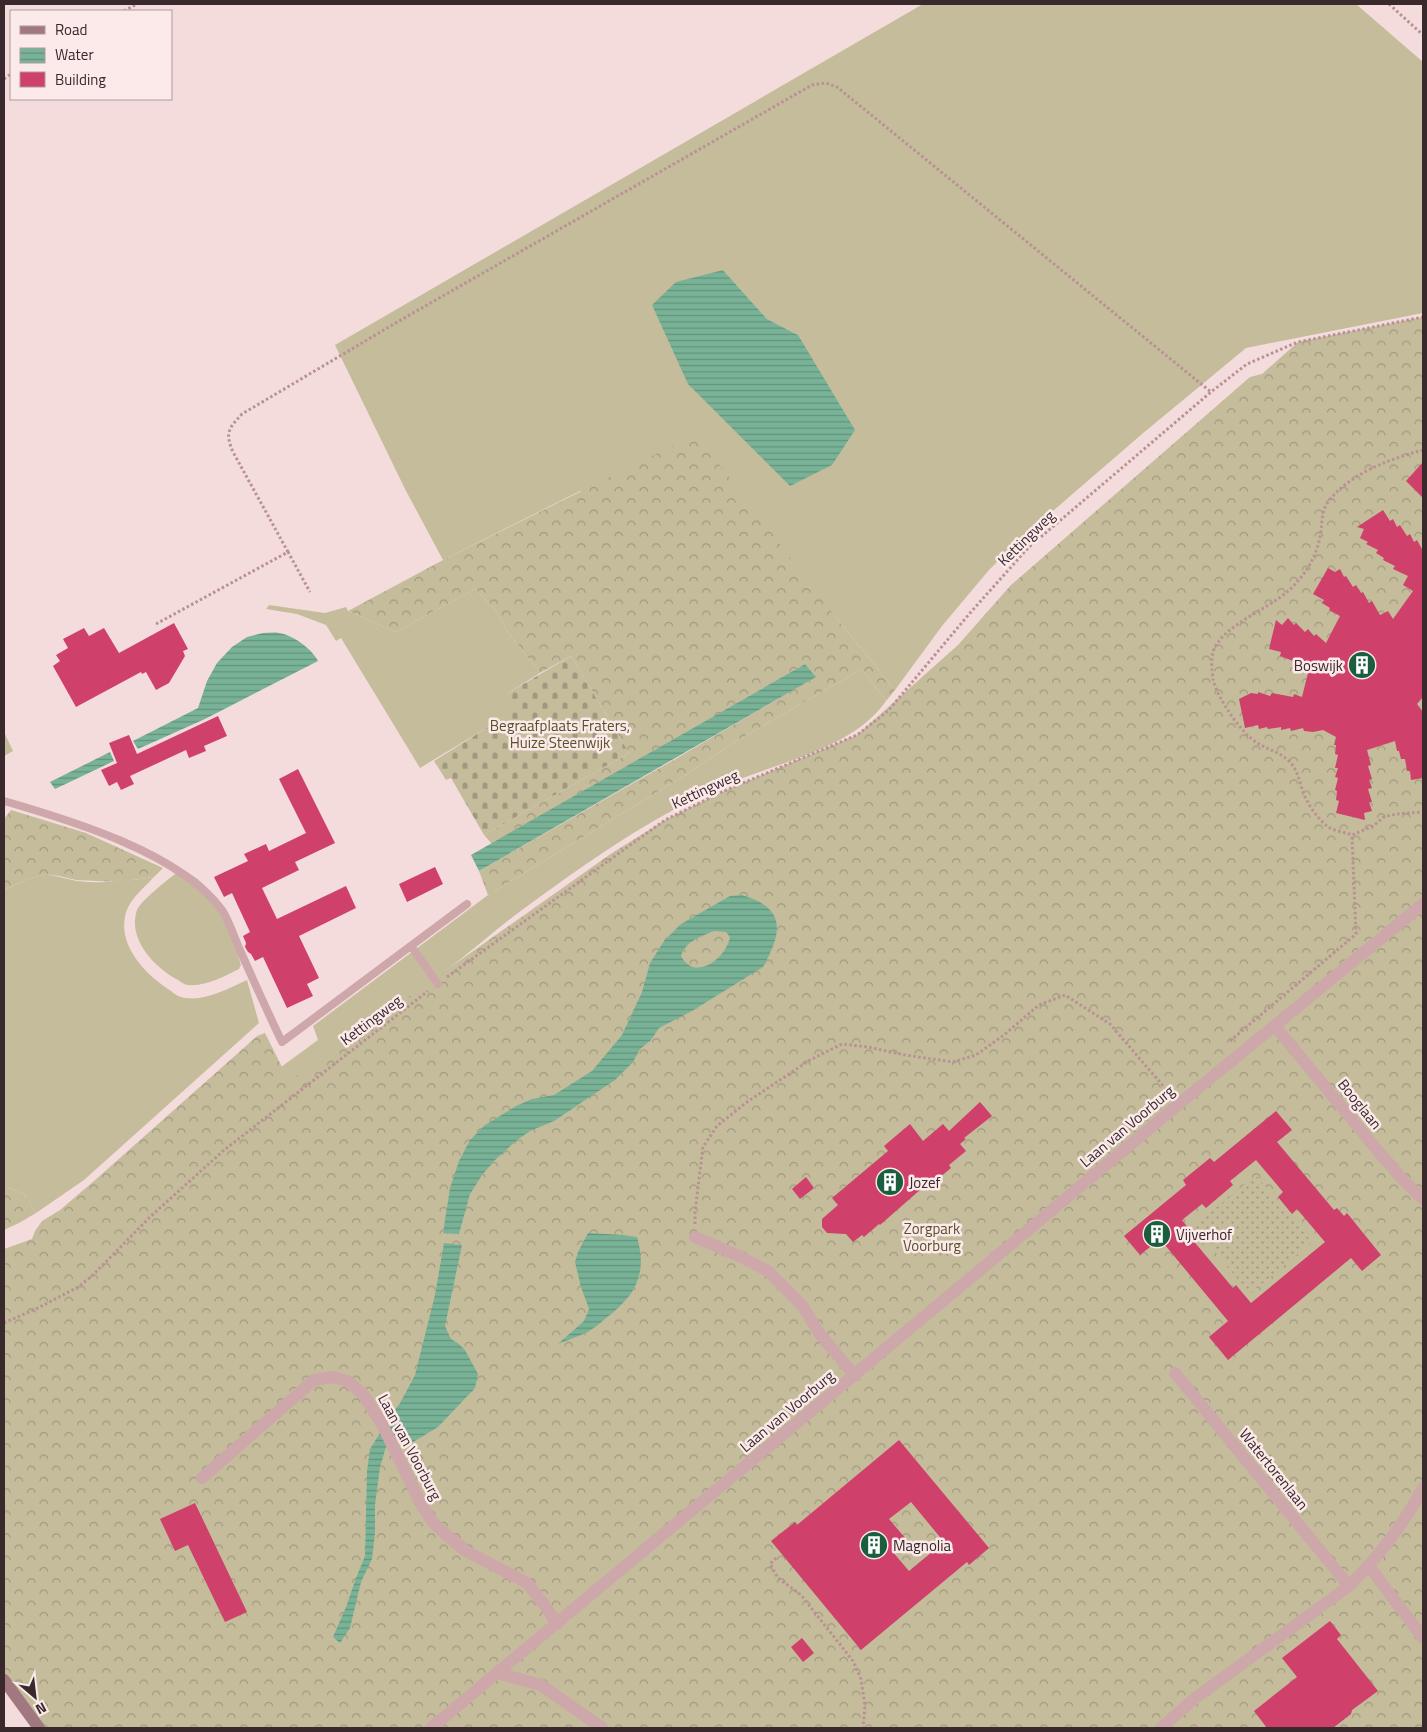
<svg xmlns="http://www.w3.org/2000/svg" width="1427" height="1732" font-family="'Titillium Web',sans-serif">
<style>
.grass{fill:#c5bc9b;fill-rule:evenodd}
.forest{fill:url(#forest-crowns)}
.cemetery{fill:url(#cemetery-stones)}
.garden{fill:url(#garden-dots)}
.water{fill:url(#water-rules);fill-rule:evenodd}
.building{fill:#cf406a;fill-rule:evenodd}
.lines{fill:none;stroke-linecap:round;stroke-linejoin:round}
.path{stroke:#b99195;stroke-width:3;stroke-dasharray:2.5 2.5;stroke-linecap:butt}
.lane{stroke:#cda7aa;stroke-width:8}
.street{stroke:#cda7aa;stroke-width:12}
.secondary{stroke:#a1787f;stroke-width:12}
.labels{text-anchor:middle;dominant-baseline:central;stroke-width:5;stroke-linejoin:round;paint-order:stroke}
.street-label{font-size:15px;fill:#39282c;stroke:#fbeae9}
.poi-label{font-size:15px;fill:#39282c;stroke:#fbeae9;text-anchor:start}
.park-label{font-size:15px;fill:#5a512a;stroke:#fbeae9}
</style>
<defs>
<pattern id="forest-crowns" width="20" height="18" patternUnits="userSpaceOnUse" patternTransform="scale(1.25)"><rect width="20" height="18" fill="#c5bc9b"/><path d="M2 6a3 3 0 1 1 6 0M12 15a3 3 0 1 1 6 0" fill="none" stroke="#a1997f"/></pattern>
<pattern id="cemetery-stones" width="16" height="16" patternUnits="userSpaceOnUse" patternTransform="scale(1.25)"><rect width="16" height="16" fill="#c5bc9b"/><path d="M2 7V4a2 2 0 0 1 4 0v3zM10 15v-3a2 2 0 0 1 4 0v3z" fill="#a1997f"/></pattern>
<pattern id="garden-dots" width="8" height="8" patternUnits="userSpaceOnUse" patternTransform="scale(1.25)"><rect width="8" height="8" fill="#c5bc9b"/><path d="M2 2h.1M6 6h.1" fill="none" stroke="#a1997f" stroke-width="1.8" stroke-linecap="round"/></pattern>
<pattern id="water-rules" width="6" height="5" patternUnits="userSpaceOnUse" patternTransform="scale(1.25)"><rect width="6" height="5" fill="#79b397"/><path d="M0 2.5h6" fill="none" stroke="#64927b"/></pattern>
</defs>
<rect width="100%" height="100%" fill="#f4dcdd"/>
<g class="grass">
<path d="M923,4h433l67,58v251l-177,35 -104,86 -125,108 -28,28 -47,56 -47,64 -61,-75 -254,-124 -137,69 -38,-71 -70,-144zM723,270l44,49 31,16 -110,49z"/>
<path d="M475,589l20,20 12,22 33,42 -32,20 8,17 -96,58 -79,-130 -5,3 -10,-16 -29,-11 -31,-5 3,-4 56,8 21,-6 2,4 48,21z"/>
<path d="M862,669l24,32c-33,48 -110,62 -161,84 -73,31 -139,78 -203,125 -22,16 -43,35 -65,52 -54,42 -110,83 -165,125l-11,-20 37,-27 -5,-14 175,-131 199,-121 46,-31z"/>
<path d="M4,732l9,19 -9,5z"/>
<path d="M182,869c6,4 14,8 20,14 19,18 32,57 39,82l-2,4c-14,7 -34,18 -51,16 -3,0 -7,-3 -10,-5 -23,-12 -51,-41 -41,-70 4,-10 35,-34 45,-41z"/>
<path d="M46,874c11,2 20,5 31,7 25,3 51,0 77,-4 -11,12 -26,23 -29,40 -6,29 20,57 43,72 4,2 8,7 13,8 22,6 46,-8 66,-17l12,43 -175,157 -48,33 -12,-19 -20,-8v-296l27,-12z"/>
</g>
<g class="forest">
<path d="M1423,317v1411h-1384l-35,-48v-431l28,-10 3,-8 7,-10 18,-11 34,-29 163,-145 8,-3 24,48 323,-228 53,-33 59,-29 133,-56 101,-90 53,-60 239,-208 12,-3 36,-32z"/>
<path d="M696,434l138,181 61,75 -9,11 -24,-32 -129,74 -46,31 -199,121 -9,-24 193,-110 143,-84 -10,-13 -313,180 -8,-9 145,-82 -58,-97 -31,17 -33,-42 -12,-22 -20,-20 -79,43 -48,-21 95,-51z"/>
<path d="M11,810l75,23 77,35 -9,9 -36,5 -42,-2 -17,-4 -13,-2 -15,4 -27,12v-71z"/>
<path d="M4,1186l20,8 12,19 -17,10 -15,7z"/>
</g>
<path class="cemetery" d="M571,656l58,97 -145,82 -33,-57 -5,2 -12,-19 81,-51 -7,-17z"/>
<path class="garden" d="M1256,1175l56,67 -62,52 -56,-68z"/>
<g class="water">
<path d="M723,270l44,49 31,16 57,95 -23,35 -42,21 -102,-102 -36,-79 24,-23z"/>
<path d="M263,633c5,0 11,-1 16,0 14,2 33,16 39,28l-113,58 -67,30 -5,-8 65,-33 9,-27 10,-18 15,-16 15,-10z"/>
<path d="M805,664l11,13 -337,194 -8,-16z"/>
<path d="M110,752l4,9 -59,28 -5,-7z"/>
<path d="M742,895c45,13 40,38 21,72l-71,44 -33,17 -8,12 -11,9 -7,13 -18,18 -61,41 -24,10 -13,9 -23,21 -12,14 -12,19 -11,40 -16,-1 7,-45 9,-27 11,-21 15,-15 31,-19 16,-7 22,-4 38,-24 30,-36 20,-43 8,-29 14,-22 17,-17 49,-28zM714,931l12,1 4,5c-4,22 -36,45 -49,19 5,-15 19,-19 33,-25z"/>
<path d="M588,1233l35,2 14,2c11,38 -2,59 -32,82 -6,5 -12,10 -19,14 -9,4 -19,7 -28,11l26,-23 5,-12 -8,-22 -6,-25 3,-10z"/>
<path d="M444,1243l18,2 -17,81 6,13 8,5 6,6 13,24 -3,14 -37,39 -30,18 -11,-7 -11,9 -6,20 -5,38v28l-3,26 -11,23 -11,46 -10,15 -7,-6 13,-30 10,-29 9,-22 2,-85 3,-22 10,-16 10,-8 1,-12 8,-8 16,-30 20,-80z"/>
</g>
<g class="building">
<path d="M1423,462v36l-17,-17z"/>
<path d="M1383,510l7,11 3,-2 4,8 3,-2 7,11 3,-2 4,8 3,-2 6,11v146l-6,7 6,8v66l-12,2 -1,-9h-3l-2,-12h-4l-2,-8h-2l-2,-10 -28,9 4,15 -3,1 4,13 -3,1 3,8 -4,1 4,13h-3l3,9 -8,2 1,7 -29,-7 3,-12 -3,-1 1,-9 -2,-1 3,-12 -3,-1 3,-9h-3l3,-13 -3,-1 1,-9h-2l2,-8 -13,-7 -10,2 -9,-1 -1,-3 -12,3 -1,-3 -9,2v-3l-13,2 -1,-2 -8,2 -1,-4 -13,3 -6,-29 12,-6 7,1v-2l12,4 2,-3 21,4 1,-3 8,3 7,-28 -9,-2 1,-3 -21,-8 1,-4 -12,-3 7,-29 6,5 6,-7 6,7 2,-2 9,9 3,-3 6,7 2,-2 10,9 14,-27 -11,-6 1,-2 -8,-5 2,-3 -11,-6 15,-26 7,4 5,-3 4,8 2,-1 7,11 3,-2 5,8 2,-1 6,11 3,-2 8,14 8,-4 5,8 20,-28 -10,-6 5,-9 -15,-7 2,-3 -12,-6 1,-2 -8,-5 2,-3 -12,-6 2,-2 -8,-4 4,-9 -7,-2z"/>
<path d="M174,623l14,26 -5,2 2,5 -16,27 -13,7 -10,-18 -4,2 -1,-2 -65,35 -23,-41 7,-5 -4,-6 12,-7 -5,-9 21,-11 5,8 15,-8 15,25z"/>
<path d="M218,716l9,20 -23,10 2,5 -17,7 -3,-8 -56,26 4,8 -13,6 -4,-8 -8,4 -8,-16 16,-7 -8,-20 20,-8 8,19z"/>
<path d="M298,769l37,74 -40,19 4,8 -37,18 15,31 69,-33 10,22 -57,28 20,42 -12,6 6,12 -26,12 -24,-51 -8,4 -4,-7 -3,-2 -3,-5 1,-4 -3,-7 7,-4 -18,-39 -8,4 -10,-20 34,-16 -4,-7 22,-10 3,7 37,-18 -27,-54z"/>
<path d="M435,867l8,17 -36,18 -8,-18z"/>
<path d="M980,1102l12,14 -28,22 2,1 -6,5 6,7 -17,14 2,3 -12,10 -2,-3 -57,50 -1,-1 -15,13 -2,-2 -9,7 -7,-8 -19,-1 -5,-6v-8l16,-14 -6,-7 56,-47 -4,-5 26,-22 13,17 20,-17 6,7z"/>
<path d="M1276,1111l16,19 -15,12 57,68 3,-2 7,8 3,-3 34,42 -19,16 -11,-13 -123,102 -19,-23 19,-16 -68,-82 -20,16 -16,-19 62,-51 -3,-5 27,-22 4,4zM1256,1160l27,32 -5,5 14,17 5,-5 28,33 -74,61 -15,-18 -3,3 -47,-56 3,-3 -7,-9 20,-16 4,4 27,-23 -3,-4z"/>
<path d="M806,1177l8,11 -14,11 -8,-10z"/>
<path d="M899,1440l90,108 -20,17 -2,-3 -106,88 -90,-109 24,-19 2,3zM911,1502l33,40 -35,29 -17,-20 14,-12 -17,-20z"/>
<path d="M195,1503l52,109 -22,10 -37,-77 -13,6 -15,-32z"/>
<path d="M1330,1621l11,14 -4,4 41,52 -26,19 -1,4 -18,14h-66l-13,-17 43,-34 -15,-19z"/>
<path d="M802,1638l12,15 -11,9 -12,-15z"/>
</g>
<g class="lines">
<g class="path">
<path d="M1389,4l34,31"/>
<path d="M124,11l13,-7"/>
<path d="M4,79l7,-5"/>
<path d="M1423,450c-33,9 -69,22 -92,48 -11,12 -8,24 -11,39 -4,21 -16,40 -32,54 -21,19 -67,35 -75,61 -2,6 -1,20 0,27 4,19 28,54 44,64 12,7 23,9 33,19 7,8 9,17 12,27 4,13 14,28 25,37 6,5 17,6 25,9l21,-9 11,-9 12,-3 27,-2"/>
<path d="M288,552l-55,-100c-8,-19 -5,-23 9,-38l157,-93 413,-236 14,-2 11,4 374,305"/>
<path d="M156,624l132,-72 22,40"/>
<path d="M447,977l218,-157 59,-29 133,-56 31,-24 82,-98 59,-66 182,-155 36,-28 51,-22 125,-25"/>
<path d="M1230,1041l126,-107 -4,-99"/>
<path d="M695,1224v-12l8,-65 14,-21 30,-24 63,-42 32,-16 26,3 37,8 48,7 23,-7 28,-20 35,-30 26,-10 45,29 60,70"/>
<path d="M4,1323l34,-15 40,-21 14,-11 58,-59 73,-66 205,-160"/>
<path d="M776,1558l-6,6 8,14 23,17 52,66 8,18 4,27 -2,22"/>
</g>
<g class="lane">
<path d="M4,801c66,19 176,52 218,109 7,11 12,26 17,38 14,31 28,63 43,94l185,-138"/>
<path d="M411,946l27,38"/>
</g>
<g class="street">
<path d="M1275,1026l103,125 28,32 17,16"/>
<path d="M695,1237l44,19 29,15 34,34 17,28 36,43"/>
<path d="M1175,1373l174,213c29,-29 55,-62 74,-98"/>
<path d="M202,1478l112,-98 18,-3 15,4 16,13 20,32 38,78 11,17 12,12 22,18 61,32 19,24 11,17"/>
<path d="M1369,1566l54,72"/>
<path d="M497,1673l44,12 61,43"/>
<path d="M431,1728l748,-624 244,-200"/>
<path d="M1161,1728l33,-29 155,-113"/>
</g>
<path class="secondary" d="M4,1680l35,48"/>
</g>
<defs>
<symbol id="building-disc" viewBox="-11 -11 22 22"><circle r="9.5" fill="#1a5e3e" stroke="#fbeae9"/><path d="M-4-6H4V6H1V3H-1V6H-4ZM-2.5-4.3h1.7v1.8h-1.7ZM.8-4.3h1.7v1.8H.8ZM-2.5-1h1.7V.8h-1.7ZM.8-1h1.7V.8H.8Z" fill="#fff"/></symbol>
</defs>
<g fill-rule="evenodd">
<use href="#building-disc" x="1346" y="649" width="32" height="32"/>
<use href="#building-disc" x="874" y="1166" width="32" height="32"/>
<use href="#building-disc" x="1141" y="1218" width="32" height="32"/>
<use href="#building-disc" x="858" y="1529" width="32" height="32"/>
</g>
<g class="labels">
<g class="street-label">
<text transform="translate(1026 538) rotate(-44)">Kettingweg</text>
<text transform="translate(705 789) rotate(-25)">Kettingweg</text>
<text transform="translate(371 1020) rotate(-37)">Kettingweg</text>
<text transform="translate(1360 1104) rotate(51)">Booglaan</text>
<text transform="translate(1127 1126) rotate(-40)">Laan van Voorburg</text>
<text transform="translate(787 1411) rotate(-40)">Laan van Voorburg</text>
<text transform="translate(410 1447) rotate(62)">Laan van Voorburg</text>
<text transform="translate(1274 1469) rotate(51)">Watertorenlaan</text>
</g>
<g class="poi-label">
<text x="1343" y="665" text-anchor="end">Boswijk</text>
<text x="909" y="1182">Jozef</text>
<text x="1176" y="1234">Vijverhof</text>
<text x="893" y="1545">Magnolia</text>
</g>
<g class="park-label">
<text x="560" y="725">Begraafplaats Fraters,<tspan x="560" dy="17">Huize Steenwijk</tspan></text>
<text x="932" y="1228">Zorgpark<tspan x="932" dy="17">Voorburg</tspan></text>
</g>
</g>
<rect width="1427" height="1732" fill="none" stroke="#39282c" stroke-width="10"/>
<rect x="10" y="10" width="162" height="90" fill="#fbeae9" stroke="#ad9c9d"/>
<rect x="20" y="26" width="25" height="8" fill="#a1787f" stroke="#ad9c9d"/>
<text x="55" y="35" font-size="15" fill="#39282c">Road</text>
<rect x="20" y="48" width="25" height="15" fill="url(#water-rules)" stroke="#ad9c9d"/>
<text x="55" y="60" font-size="15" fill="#39282c">Water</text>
<rect x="20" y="72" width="25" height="15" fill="#cf406a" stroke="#ad9c9d"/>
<text x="55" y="85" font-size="15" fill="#39282c">Building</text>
<g transform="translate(35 1697) rotate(152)" stroke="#fbeae9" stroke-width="4" paint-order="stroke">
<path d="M0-4L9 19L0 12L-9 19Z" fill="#39282c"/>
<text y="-8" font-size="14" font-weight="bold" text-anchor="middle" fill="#39282c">N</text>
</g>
</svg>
